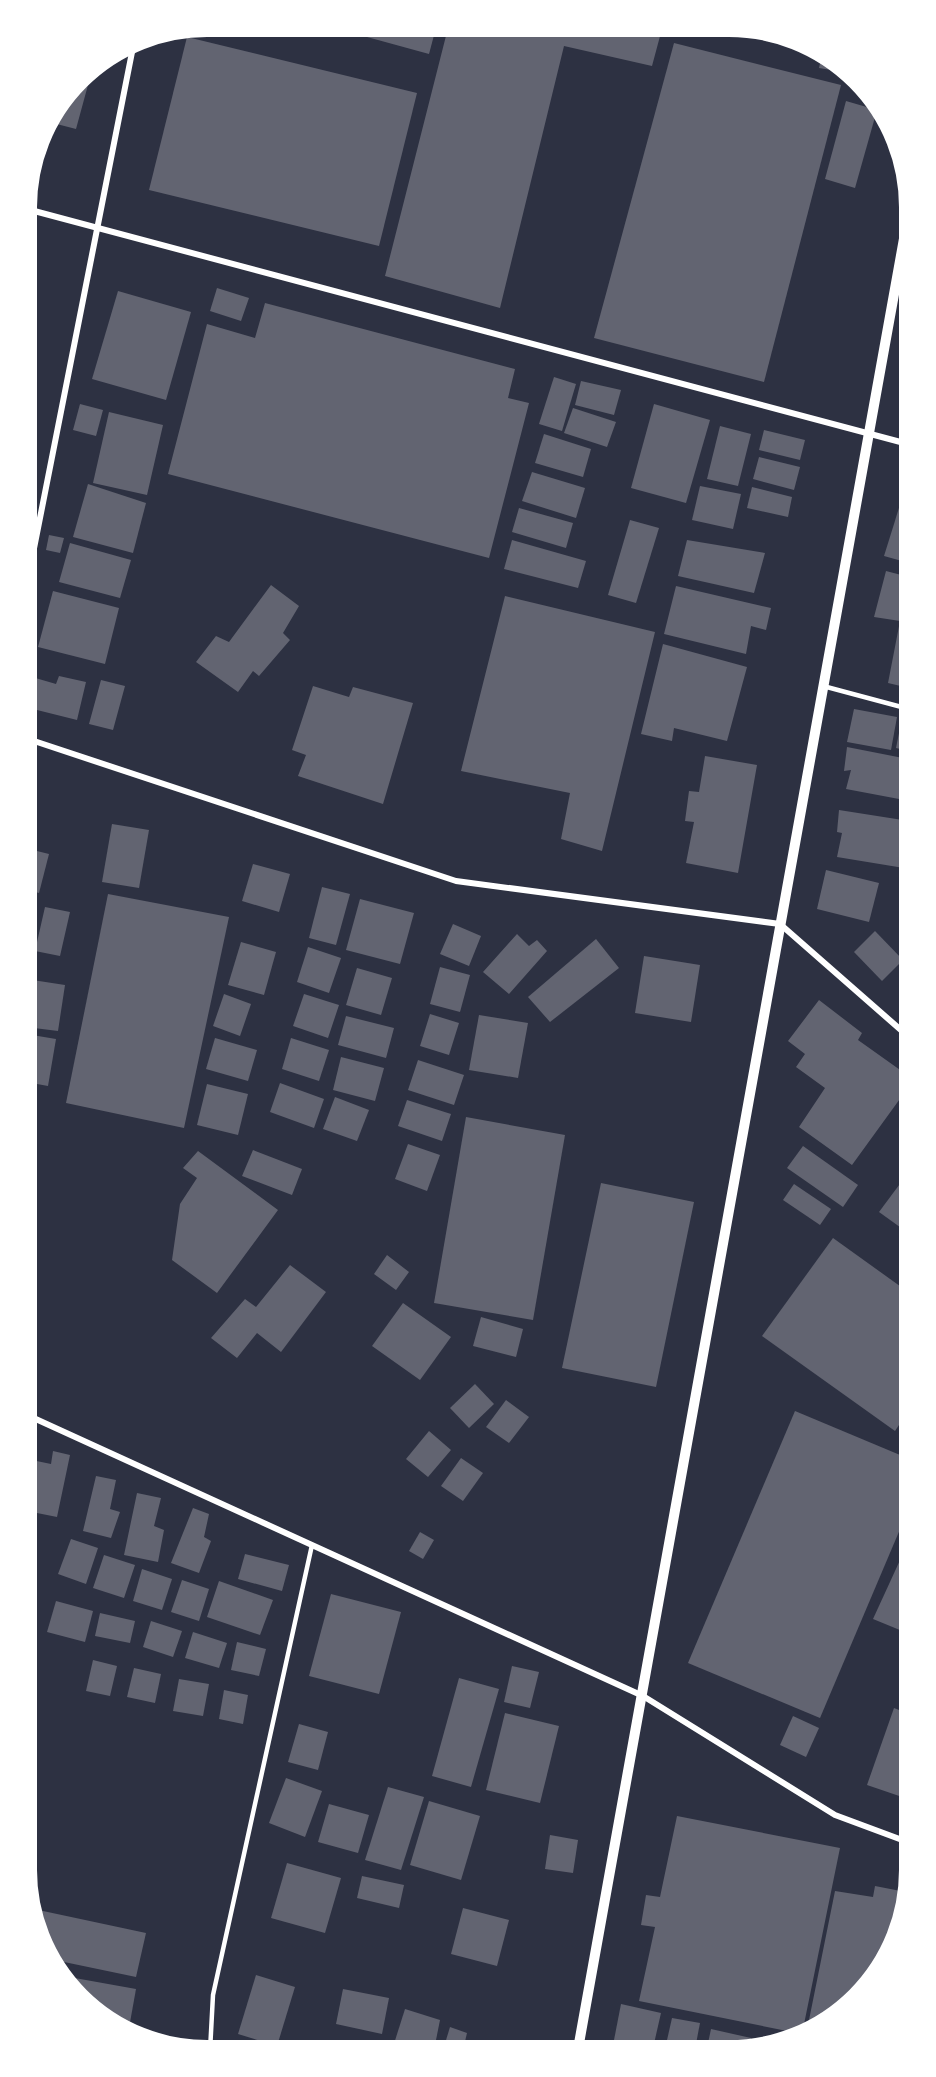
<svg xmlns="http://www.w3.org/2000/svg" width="936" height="2077" font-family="'Fira Sans',sans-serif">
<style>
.building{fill:#626471}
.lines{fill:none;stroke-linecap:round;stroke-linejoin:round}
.service{stroke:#fff;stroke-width:4.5}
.minor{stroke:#fff;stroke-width:6}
.tertiary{stroke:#fff;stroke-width:10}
.rim{fill:none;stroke:#fff;stroke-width:8}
</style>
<rect width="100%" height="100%" fill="#2d3142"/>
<g class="building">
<path d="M316,23l121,1 -8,30z"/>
<path d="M449,24l214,1 -11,41 -88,-20 -64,262 -115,-32z"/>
<path d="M187,37l230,56 -38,153 -230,-56z"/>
<path d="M674,43l167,42 -77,297 -170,-44z"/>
<path d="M822,54l29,15 5,5 -37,-6z"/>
<path d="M94,63l-18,66 -31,-8 40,-52z"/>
<path d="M846,101l31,9 -22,78 -30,-9z"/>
<path d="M217,288l32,10 -8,23 -31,-10z"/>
<path d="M118,291l73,21 -25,88 -74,-21z"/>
<path d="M265,303l250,66 -7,29 21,5 -40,155 -321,-84 39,-150 48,14z"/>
<path d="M554,377l22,7 -14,47 -23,-7z"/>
<path d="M581,381l40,9 -7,25 -39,-10z"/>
<path d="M80,404l23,6 -7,26 -23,-6z"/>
<path d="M654,404l56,16 -24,83 -55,-15z"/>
<path d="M573,408l43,14 -9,25 -43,-14z"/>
<path d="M109,412l54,13 -16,70 -54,-12z"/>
<path d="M720,426l31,8 -13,52 -31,-7z"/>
<path d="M764,430l41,10 -5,20 -41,-10z"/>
<path d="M544,434l47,15 -8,28 -48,-14z"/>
<path d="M759,457l41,10 -6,23 -41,-11z"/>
<path d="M532,472l53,16 -9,30 -54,-17z"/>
<path d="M908,479l1,84 -25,-7z"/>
<path d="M88,484l58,19 -13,50 -60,-16z"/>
<path d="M700,486l41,8 -8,35 -41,-9z"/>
<path d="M752,487l40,10 -4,20 -41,-9z"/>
<path d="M519,508l54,15 -7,25 -54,-16z"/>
<path d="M630,520l29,8 -23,75 -28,-8z"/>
<path d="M49,535l15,3 -4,15 -14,-3z"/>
<path d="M512,540l74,21 -8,27 -74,-19z"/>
<path d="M687,540l78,13 -11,40 -76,-17z"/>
<path d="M70,543l61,17 -11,38 -61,-16z"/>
<path d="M886,571l23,6v111l-21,-5 12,-62 -26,-4z"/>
<path d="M271,585l28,21 -16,27 7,7 -31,36 -6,-5 -15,21 -42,-30 20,-26 13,6z"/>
<path d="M676,586l95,22 -5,22 -15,-4 -5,28 -82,-20z"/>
<path d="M53,591l66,17 -14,56 -67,-17z"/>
<path d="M505,596l150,36 -53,219 -41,-12 9,-46 -109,-22z"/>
<path d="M663,644l84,23 -20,74 -53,-13 -2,13 -31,-7z"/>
<path d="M59,676l27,6 -9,38 -52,-13v-6l7,-24 24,7z"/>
<path d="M101,680l24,6 -12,44 -24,-6z"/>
<path d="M313,686l36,11 4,-10 60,16 -30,101 -85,-28 8,-21 -14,-5z"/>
<path d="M854,709l43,8 -6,33 -44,-8z"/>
<path d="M902,718l7,1v32l-13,-3z"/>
<path d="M847,747l61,12 -9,40 -53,-10 5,-19 -7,1z"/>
<path d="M705,756l52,9 -19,108 -52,-10 8,-41 -9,-1 4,-30 10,1z"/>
<path d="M839,810l70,11 1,48 -73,-12 5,-24 -5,-1z"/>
<path d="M112,824l37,6 -10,58 -37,-6z"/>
<path d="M25,848l24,6 -10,39 -14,-4z"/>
<path d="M253,864l37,10 -11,38 -37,-11z"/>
<path d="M826,870l53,13 -10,39 -52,-13z"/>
<path d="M322,887l28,7 -14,51 -27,-7z"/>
<path d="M108,894l121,23 -45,211 -118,-25z"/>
<path d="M360,899l54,14 -14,51 -54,-14z"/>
<path d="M25,904l9,2 -8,30h-1z"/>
<path d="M45,907l25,5 -10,44 -25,-5z"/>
<path d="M453,924l28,12 -12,30 -29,-12z"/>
<path d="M875,931l28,29 -21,21 -28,-29z"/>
<path d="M517,934l12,12 8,-6 10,11 -38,43 -26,-22z"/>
<path d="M596,939l23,29 -69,54 -22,-25z"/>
<path d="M241,942l35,10 -12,43 -36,-10z"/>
<path d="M308,947l33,11 -12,35 -32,-11z"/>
<path d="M644,956l56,9 -9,57 -56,-9z"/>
<path d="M440,967l30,8 -10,37 -30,-8z"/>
<path d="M357,968l35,10 -11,37 -35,-10z"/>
<path d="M26,979l39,6 -7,46 -32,-4z"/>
<path d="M224,994l27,10 -11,32 -27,-10z"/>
<path d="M304,994l35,11 -11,33 -35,-12z"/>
<path d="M819,1000l43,33 -4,7 52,37v8l-58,80 -53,-38 26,-39 -29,-21 9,-13 -17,-13z"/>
<path d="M430,1014l29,9 -10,32 -29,-9z"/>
<path d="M479,1015l49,8 -10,55 -49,-8z"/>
<path d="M346,1016l48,12 -8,30 -48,-13z"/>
<path d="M26,1034l30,5 -8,47 -22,-4z"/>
<path d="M215,1038l42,12 -9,31 -42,-12z"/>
<path d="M291,1038l38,12 -10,31 -37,-12z"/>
<path d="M341,1057l43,11 -9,33 -42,-11z"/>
<path d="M418,1060l46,15 -10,30 -46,-15z"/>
<path d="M280,1083l44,16 -10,29 -44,-16z"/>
<path d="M207,1084l41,10 -10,41 -41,-10z"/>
<path d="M335,1097l34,13 -12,31 -34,-12z"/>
<path d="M407,1100l44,14 -9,27 -44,-15z"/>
<path d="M466,1117l99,18 -32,185 -99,-17z"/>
<path d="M910,1121l1,18 -10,-6z"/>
<path d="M408,1144l32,11 -13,36 -32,-12z"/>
<path d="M803,1146l55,39 -15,22 -56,-39z"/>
<path d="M253,1150l49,19 -10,26 -50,-19z"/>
<path d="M198,1151l80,59 -61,83 -45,-33 8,-56 17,-26 -14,-10z"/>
<path d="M911,1169v66l-32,-23z"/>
<path d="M601,1183l93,19 -38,185 -94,-19z"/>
<path d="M794,1184l37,25 -11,16 -37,-25z"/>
<path d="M833,1238l78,56v113l-16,24 -133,-95z"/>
<path d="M387,1255l22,17 -13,18 -22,-16z"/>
<path d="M290,1265l36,27 -45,60 -24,-19 -20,25 -26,-20 34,-39 11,8z"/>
<path d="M403,1303l48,34 -31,43 -48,-34z"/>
<path d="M481,1317l42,12 -7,28 -43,-11z"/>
<path d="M475,1384l19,20 -25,24 -19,-20z"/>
<path d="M506,1400l23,17 -20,26 -23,-16z"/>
<path d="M795,1411l117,49v41l-92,217 -132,-55z"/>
<path d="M429,1431l22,19 -23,27 -22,-18z"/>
<path d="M53,1451l17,4 -13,62 -30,-6v-52l24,5z"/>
<path d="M461,1458l22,15 -20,28 -22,-15z"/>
<path d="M96,1476l20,4 -6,29 10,3 -9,26 -28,-7z"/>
<path d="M137,1493l24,5 -7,28 10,4 -6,32 -34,-7z"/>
<path d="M193,1508l16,6 -5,23 7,4 -12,32 -28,-10z"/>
<path d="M420,1532l14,8 -11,19 -14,-8z"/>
<path d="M912,1534v101l-39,-16z"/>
<path d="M71,1539l27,9 -12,36 -28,-10z"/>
<path d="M245,1554l44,11 -7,26 -44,-12z"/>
<path d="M104,1555l31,10 -11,33 -31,-10z"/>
<path d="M142,1569l30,10 -10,31 -29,-9z"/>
<path d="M182,1580l27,9 -10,32 -28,-9z"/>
<path d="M219,1581l54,19 -13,35 -53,-18z"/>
<path d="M331,1594l70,18 -22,82 -70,-18z"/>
<path d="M56,1601l37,10 -8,31 -38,-10z"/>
<path d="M100,1613l35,8 -5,22 -35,-7z"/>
<path d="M151,1621l31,10 -9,26 -30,-10z"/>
<path d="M193,1632l34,11 -8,25 -34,-10z"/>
<path d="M237,1642l29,7 -7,27 -28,-6z"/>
<path d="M93,1660l24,6 -7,30 -24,-5z"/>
<path d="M512,1666l27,6 -9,36 -26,-6z"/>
<path d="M134,1668l27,6 -6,29 -28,-6z"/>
<path d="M459,1678l40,11 -28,98 -39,-11z"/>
<path d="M179,1679l30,5 -6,32 -30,-5z"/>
<path d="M224,1690l24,5 -5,29 -24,-5z"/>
<path d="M894,1708l18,7 1,81 -2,4 -44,-15z"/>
<path d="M505,1713l54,13 -19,77 -54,-13z"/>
<path d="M793,1716l26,12 -13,29 -26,-12z"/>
<path d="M299,1724l29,8 -10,38 -30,-8z"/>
<path d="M286,1778l36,13 -17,46 -36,-14z"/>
<path d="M388,1787l36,10 -23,73 -36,-10z"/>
<path d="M429,1801l51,15 -19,64 -51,-15z"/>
<path d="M329,1804l40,11 -11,38 -40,-11z"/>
<path d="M677,1816l163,32 -38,186 -163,-33 16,-74 -14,-2 5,-30 14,2z"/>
<path d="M550,1835l28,5 -5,33 -28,-4z"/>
<path d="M287,1863l54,15 -16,55 -54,-15z"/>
<path d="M362,1876l42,9 -5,23 -42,-10z"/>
<path d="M875,1886l36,7 -11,47 -25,43 -44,41 -25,11 29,-144 38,6z"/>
<path d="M29,1908l117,25 -10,44 -91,-19 -16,-40z"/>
<path d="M463,1908l46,12 -12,46 -46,-12z"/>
<path d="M58,1975l78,14 -7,39 -6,-1 -38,-19z"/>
<path d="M256,1975l39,12 -18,59 -39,-12z"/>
<path d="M343,1989l46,9 -7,36 -46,-10z"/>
<path d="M621,2004l40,9 -8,35 -39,-8z"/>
<path d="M405,2009l35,11 -6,30h-42z"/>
<path d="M672,2018l28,5 -5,26h-30z"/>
<path d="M450,2027l17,6 -4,17h-20z"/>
<path d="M711,2029l40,9 -3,10h-41z"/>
<path d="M485,2040l42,6 -1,3 -43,1z"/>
</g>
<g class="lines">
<g class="service">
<path d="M823,686l86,23"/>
<path d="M210,2051l3,-56 99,-450"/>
</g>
<g class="minor">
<path d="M23,208l885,236"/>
<path d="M24,599l111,-562"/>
<path d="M25,738l431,143 324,43 130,114"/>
<path d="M27,1415l616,281 192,119 78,29"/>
</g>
<path class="tertiary" d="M578,2049l329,-1827"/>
</g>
<path d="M0 0H936V2077H0ZM207 33H729A174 174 0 0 1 903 207V1870A174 174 0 0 1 729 2044H207A174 174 0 0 1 33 1870V207A174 174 0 0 1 207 33Z" fill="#fff" fill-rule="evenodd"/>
<path class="rim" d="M207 33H729A174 174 0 0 1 903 207V1870A174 174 0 0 1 729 2044H207A174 174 0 0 1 33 1870V207A174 174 0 0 1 207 33Z"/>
</svg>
